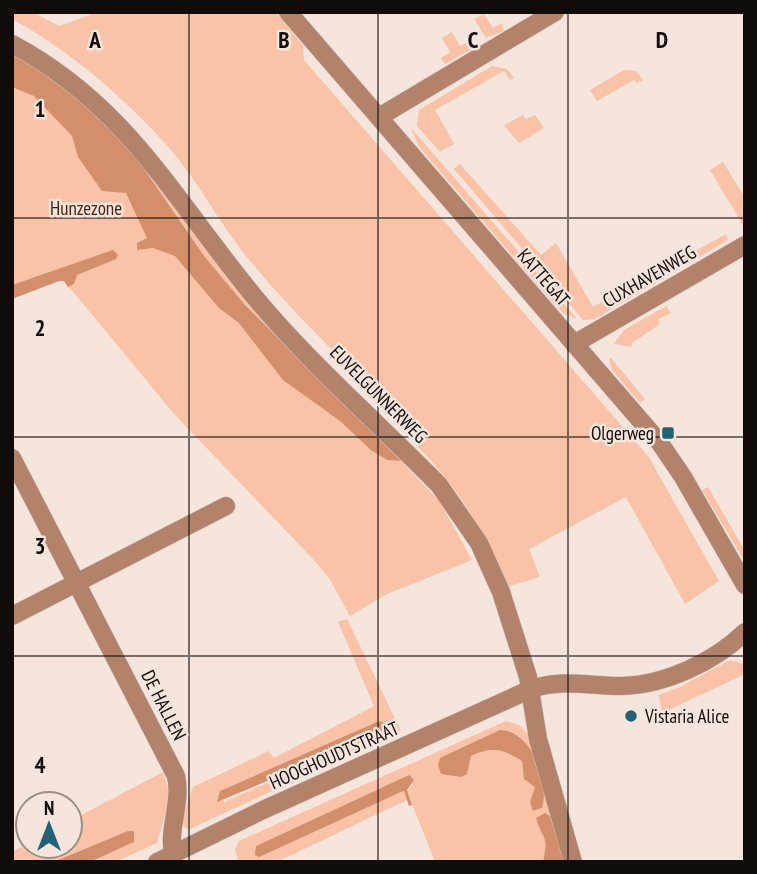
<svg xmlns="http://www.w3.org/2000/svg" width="757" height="874" font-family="'PT Sans Narrow',sans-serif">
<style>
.green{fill:#fac2a6;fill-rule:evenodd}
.water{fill:#d38e6c}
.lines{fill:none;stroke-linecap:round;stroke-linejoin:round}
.minor-casing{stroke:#d1c2bb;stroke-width:19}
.minor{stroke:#b3826a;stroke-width:18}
.grid{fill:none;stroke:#110c0a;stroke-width:2;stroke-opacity:0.55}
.poi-dot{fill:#226277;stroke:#f5e5dd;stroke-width:2.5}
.labels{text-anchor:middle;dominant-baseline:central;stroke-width:5;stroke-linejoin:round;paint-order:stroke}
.park-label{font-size:19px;fill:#4a1d04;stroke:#f5e5dd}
.street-label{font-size:19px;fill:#110c0a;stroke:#f5e5dd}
.poi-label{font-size:19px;fill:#110c0a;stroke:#f5e5dd;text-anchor:end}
.grid-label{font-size:23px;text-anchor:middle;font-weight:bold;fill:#110c0a;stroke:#f5e5dd;stroke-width:5;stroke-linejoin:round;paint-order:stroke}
</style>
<rect width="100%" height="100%" fill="#f5e5dd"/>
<g class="green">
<path d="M12,12h21l26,14 39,-14h178l27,34 1,14 344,396 71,125 -34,23 -59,-107 -97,52 11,28 -34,10c-22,-57 -49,-102 -92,-144l8,-6c-59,-57 -119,-112 -171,-175 -30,-35 -50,-77 -80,-112 -44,-50 -100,-99 -159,-131z"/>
<path d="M484,14l9,14 9,-5 2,8 -18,7 -12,-19z"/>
<path d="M452,32l8,14 10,-5 2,8 -27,15 -4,-6 9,-6 -8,-14z"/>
<path d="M12,59l116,83 102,140 210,220 32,58 -85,34 -37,22 -21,-38 -17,-20 -137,-143 -115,-139 -48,17z"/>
<path d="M492,66l15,3 7,9 -4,2 -6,-9 -69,39 19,34 -14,8 -23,-26 2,-16z"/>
<path d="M624,70l12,1 7,9 -6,3 -3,-3 -37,21 -7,-11z"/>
<path d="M523,115l3,4 9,-4 9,13 -25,15 -15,-18z"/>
<path d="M411,128l166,191 -13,-5 -11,-11 -134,-156z"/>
<path d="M723,162l22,36 -1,29 -34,-57z"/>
<path d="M460,164l81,91 15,-12 37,64 133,-73 2,6 -133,79 -12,1 -129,-151z"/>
<path d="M666,306l5,7 -13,6 2,5 -28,19 -1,4 -17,-3 10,-14z"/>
<path d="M609,358h2l34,41 -5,4 -28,-33z"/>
<path d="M708,487l37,64v11l-43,-72z"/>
<path d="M347,619l54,112 -211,98 -5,-1 -4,-7 12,-34 76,-36 5,7 100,-52 -36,-84zM379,721h4l5,8 -5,3 -159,70 -4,-11z"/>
<path d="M730,660l15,4v10l-83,39 -3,-18 21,-8z"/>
<path d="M506,721l13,4 13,13 38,124 -34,-44c8,24 13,16 7,44h-108l-28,-71 6,-6 -4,-10 -153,71 142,-53 6,-2 3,9 -130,62h-38l-4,-12 4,-9zM519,736l23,72 -8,3 1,-24 -12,-14 -1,-12c-20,-12 -29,-15 -51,-5l-3,6 -28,-4z"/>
<path d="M163,772l7,25 -13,46 -42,19h-25l44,-20 -6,-11 -75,31h-41v-10l16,-9v3h42v-25z"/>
</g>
<g class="water">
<path d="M12,52l64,41 55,57 73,106 41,49 156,156 -14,-1 -16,-10 -31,-29 -57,-41 -44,-57 -20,-15 -44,-52 -22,-8 -16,2v-7l10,-5 -21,-45 -24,-2 -24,-34 -6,-21 -38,-40 -22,-9z"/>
<path d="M113,250l5,5 -2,4 -39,16 -3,9 -6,3 -4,-6h-5l-47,18v-14z"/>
<path d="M379,721l12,4 -7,7 -167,70 3,-11z"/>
<path d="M500,730c32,1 50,51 42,78l-9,3 -3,-9 5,-15 -11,-8 -2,-18c-20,-12 -29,-15 -51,-5l-4,18 -6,3 -20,-3 -3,-9 2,-7z"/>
<path d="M409,775l5,5 -7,10 5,15 -3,1 -5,-15 -3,1 -142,65 -4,-2 1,-9z"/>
<path d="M545,813l5,3 14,46h-21c6,-28 0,-20 -7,-44z"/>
<path d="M128,831h6v11l-44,20h-37z"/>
</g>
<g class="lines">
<defs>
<g id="minor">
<path d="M288,12l372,431 23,34 62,108"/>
<path d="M12,44c120,64 167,165 251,263 54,63 118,119 176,178l40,58 22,49 27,85 10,62 35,123"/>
<path d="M379,117l176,-105"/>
<path d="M574,344l171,-99"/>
<path d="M12,458l164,318c6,27 -8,51 -3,78"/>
<path d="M12,616l214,-110"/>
<path d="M157,862l106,-52 266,-120c31,-12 61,-4 93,-4 43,-1 92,-24 123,-54"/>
</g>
</defs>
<use href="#minor" class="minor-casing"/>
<use href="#minor" class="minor"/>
</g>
<path class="grid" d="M189,12v850M378,12v850M568,12v850M12,218h733M12,437h733M12,656h733"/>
<g class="poi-dot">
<rect x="661" y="426" width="14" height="14" rx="3.5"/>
<circle cx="631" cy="716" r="7"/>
</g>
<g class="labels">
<g class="park-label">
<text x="86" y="208">Hunzezone</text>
</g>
<g class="street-label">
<text transform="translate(649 276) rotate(-30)">CUXHAVENWEG</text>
<text transform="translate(544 277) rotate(49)">KATTEGAT</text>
<text transform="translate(379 394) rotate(45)">EUVELGUNNERWEG</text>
<text transform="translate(164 705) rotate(63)">DE HALLEN</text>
<text transform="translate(334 755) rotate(-24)">HOOGHOUDTSTRAAT</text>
</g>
<g class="poi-label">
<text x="654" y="433">Olgerweg</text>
<text x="645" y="716" text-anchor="start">Vistaria Alice</text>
</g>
</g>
<g class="grid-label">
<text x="95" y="48">A</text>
<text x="284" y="48">B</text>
<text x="473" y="48">C</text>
<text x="662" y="48">D</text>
<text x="40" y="117">1</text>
<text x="40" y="336">2</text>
<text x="40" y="554">3</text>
<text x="40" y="773">4</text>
</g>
<rect width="757" height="874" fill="none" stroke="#110c0a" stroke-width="28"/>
<g transform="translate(49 825)"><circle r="33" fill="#f5e5dd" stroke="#9a8e89" stroke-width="2"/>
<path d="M0-5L12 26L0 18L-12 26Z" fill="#226277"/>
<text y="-10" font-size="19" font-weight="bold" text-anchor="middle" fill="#110c0a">N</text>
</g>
</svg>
